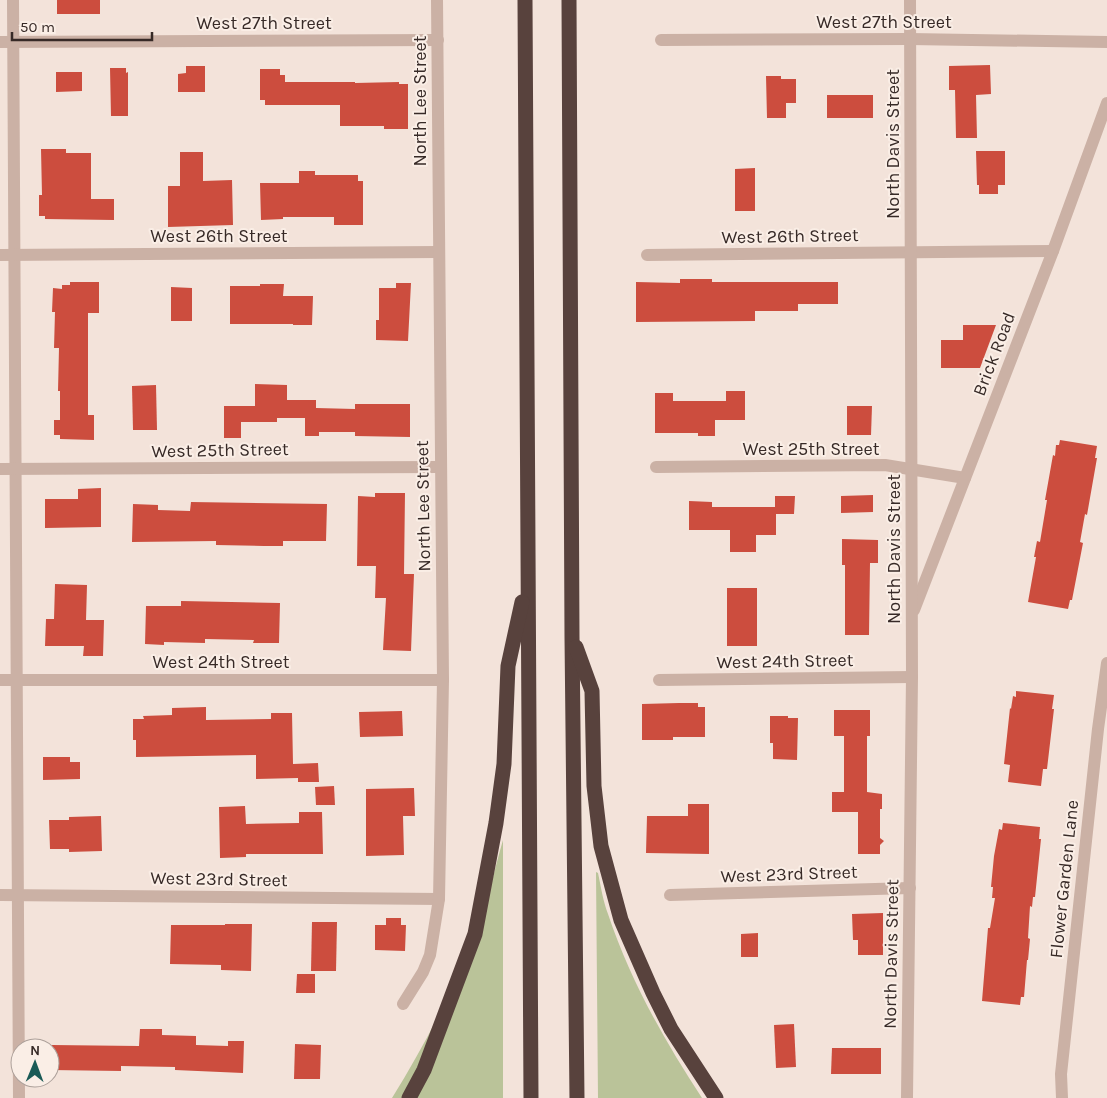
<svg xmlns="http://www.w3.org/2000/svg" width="1107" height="1098" font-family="Karla,sans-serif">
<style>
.green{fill:#bac399}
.building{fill:#cc4d3e}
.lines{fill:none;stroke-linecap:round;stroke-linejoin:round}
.minor{stroke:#cbb1a5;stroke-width:12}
.highway{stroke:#58423d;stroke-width:15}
.labels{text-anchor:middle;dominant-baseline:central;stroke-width:4;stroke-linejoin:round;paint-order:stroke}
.street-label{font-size:18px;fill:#372a27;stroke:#faeee6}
</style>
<rect width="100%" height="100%" fill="#f3e3da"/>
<g class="green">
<path d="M503,840v258h-111c34,-55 64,-113 87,-174 10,-27 16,-57 24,-84z"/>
<path d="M596,872l2,1c3,14 5,28 10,41 22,66 56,126 94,184h-104z"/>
</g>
<g class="building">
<rect x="57" y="0" width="43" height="14"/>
<path d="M990,65l1,29 -15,1 1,43h-21l-1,-48h-6v-24z"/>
<path d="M186,66h19v26h-27v-18l8,-1z"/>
<path d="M110,68h16v5l2,-1v44h-17z"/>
<path d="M260,69h20v6h5v7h70v1l44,-1v2h9v45h-24v-3h-44v-21h-75v-5h-5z"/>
<path d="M56,72h26v19l-26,1z"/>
<path d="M766,76h15v3h15v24h-10v15h-19z"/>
<rect x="827" y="95" width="46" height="23"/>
<path d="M41,149h25v4h25v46h23v21l-69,-1v-3h-6v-21h3z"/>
<path d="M976,151h29v34h-7v9h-19v-9h-2z"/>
<path d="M180,152h23v29l29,-1 1,45 -65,2v-41h12z"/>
<path d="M755,168v43h-20v-42z"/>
<path d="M299,171h16v4h43v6h5v44h-29v-8h-51v2l-22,1 -1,-37h39z"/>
<path d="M680,279h32v3h126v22h-40v7h-43v10l-119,1v-40l44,1z"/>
<path d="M70,282h29v31h-11v102h6v25l-34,-1v-4h-6v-15h6v-29h-2l1,-43h-5l1,-36h-3l1,-24 9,1v-4h8z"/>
<path d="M396,283h15l-3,58 -32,-1v-20h3v-32h17z"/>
<path d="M260,284h24l-1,12h30l-1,29h-19v-1h-63v-38h30z"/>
<path d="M171,287l21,1v33h-21z"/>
<path d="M963,325h33l-16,43h-39v-28h22z"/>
<path d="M255,384l32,1v15h29v8l39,1v-5h55v33l-55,-1v-4h-36v4h-14v-18h-28v4h-36v16h-17v-32h31z"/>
<path d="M156,385l1,45h-24l-1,-44z"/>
<path d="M726,391h19v29h-30v16h-17v-3h-43v-40h18v8h53z"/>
<path d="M847,406h25l-1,29h-24z"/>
<path d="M1060,440l37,6 -2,12h2l-10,57 -2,-1 -5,28 3,1 -11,57h-2l-2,9 -40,-7 8,-45h-2l3,-16 3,1 7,-42h-2l8,-45 2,1 1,-11h3z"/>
<path d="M101,488v39l-56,1v-29h33v-10z"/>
<path d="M375,493h30l-1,81h10l-3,77 -28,-1 3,-52h-11l1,-32h-19l1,-70 17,1z"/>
<path d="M873,495v17l-32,1v-17z"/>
<path d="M775,496h20l-1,18h-18v21h-20v17h-26v-22h-41v-29l23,1v5h63z"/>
<path d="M191,502l136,2 -1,37h-43v5h-19l-48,-1v-4l-84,1 1,-38 25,1v5l32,1z"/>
<path d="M842,539l36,1v23h-8l-1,72h-24v-70h-3z"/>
<path d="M55,584l32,1 -1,35h18l-1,36h-20l1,-10h-39l1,-27h8z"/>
<rect x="727" y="588" width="30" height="58"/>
<path d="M181,601l99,2 -1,40h-26l1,-3 -49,-1v4l-41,-1v3l-19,-1 1,-38h35z"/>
<path d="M1016,691l38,4 -2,14h2l-7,60h-4l-2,17 -33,-4 2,-17 -6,-1 6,-56 1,1 2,-13 3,1z"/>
<path d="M679,703h19v4h7v30h-32v3h-31v-36z"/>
<path d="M206,707v13l65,-1v-6h21l1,51 25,-1 1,19h-21v-4l-42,1v-24l-120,2v-17h-3v-21h11l-1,-3 29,-1v-7z"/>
<path d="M834,710h36v26h-3v56l15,2v15h-2v29l4,3 -4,4v9h-22v-42h-26v-20h12v-56h-10z"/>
<path d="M402,711l1,25 -43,1 -1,-25z"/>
<path d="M770,716h18v2h10l-1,42 -24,-1v-16h-3z"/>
<path d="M43,757h27v5h10v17l-37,1z"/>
<path d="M334,786l1,19h-19l-1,-18z"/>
<path d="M414,788l1,28h-12l1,39 -38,1v-67z"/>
<path d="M688,804h21v50l-63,-1 1,-37h41z"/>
<path d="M245,806l1,18 53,-1v-11h23l1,42h-77v3l-26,1 -1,-51z"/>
<path d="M101,816l1,35 -33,1v-3h-19l-1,-29h20v-3z"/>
<path d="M1003,823l37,4 -1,12h2l-6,58h-2l-1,10 -2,-1 -2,32 2,1 -2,21h-1l-3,37h-3l-1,8 -38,-4 6,-73h2l5,-30h-3l1,-11h-2l3,-31 5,-27 3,1z"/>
<path d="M883,913v42h-25v-15h-5l-1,-26z"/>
<path d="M386,918h15v7h5l-1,26 -30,-1v-25h11z"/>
<path d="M312,922h25l-1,49h-25z"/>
<path d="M225,924h27l-1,47 -30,-1v-5l-51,-1 1,-39h54z"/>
<path d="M758,933v24h-17v-23z"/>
<path d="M297,974h18v19h-19z"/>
<path d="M794,1024l2,43 -20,1 -2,-43z"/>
<path d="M140,1029h22v6l34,1v9l32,1v-5h16l-1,32 -68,-3v-3l-54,-1v5l-70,-1 1,-25 87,1z"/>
<path d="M295,1044l26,1 -1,34h-26z"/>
<path d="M832,1048h49v26h-50z"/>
</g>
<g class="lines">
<g class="minor">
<path d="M13,0l6,1098"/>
<path d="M661,40l249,-1 197,3"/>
<path d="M0,42l438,-2"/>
<path d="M0,255l438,-3"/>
<path d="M647,255l406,-4"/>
<path d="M656,467l229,-2 80,13"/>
<path d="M0,469l440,-2"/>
<path d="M914,610l139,-359 54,-148"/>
<path d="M0,680h443"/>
<path d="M659,680l253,-3"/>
<path d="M0,895l439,4"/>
<path d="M670,895l240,-7"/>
<path d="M403,1004l20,-32 7,-17 9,-56 4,-219 -6,-680"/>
<path d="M907,1098l5,-421 -2,-677"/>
<path d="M1062,1098l-1,-24 37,-345 9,-66"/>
</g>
<g class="highway">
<path d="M525,0l6,1098"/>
<path d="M569,0l3,637 5,461"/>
<path d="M576,647l16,44 2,95 7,60 20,74 32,73 18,36 45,69"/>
<path d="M409,1098l15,-28 51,-136 21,-111 8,-59 4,-98 14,-64"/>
</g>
</g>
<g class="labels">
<g class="street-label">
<text x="884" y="22">West 27th Street</text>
<text x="264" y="23">West 27th Street</text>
<text transform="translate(420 101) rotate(-90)">North Lee Street</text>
<text transform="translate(893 144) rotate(-90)">North Davis Street</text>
<text x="219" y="236">West 26th Street</text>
<text transform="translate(790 236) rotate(-1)">West 26th Street</text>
<text transform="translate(994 354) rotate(-69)">Brick Road</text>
<text x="811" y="449">West 25th Street</text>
<text transform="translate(220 450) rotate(-1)">West 25th Street</text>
<text transform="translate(423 506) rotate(-91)">North Lee Street</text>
<text transform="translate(894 549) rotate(-90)">North Davis Street</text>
<text transform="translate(785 661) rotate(-1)">West 24th Street</text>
<text x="221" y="662">West 24th Street</text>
<text transform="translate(789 874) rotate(-2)">West 23rd Street</text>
<text transform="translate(219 879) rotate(1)">West 23rd Street</text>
<text transform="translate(1064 879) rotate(-84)">Flower Garden Lane</text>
<text transform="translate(891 954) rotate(-89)">North Davis Street</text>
</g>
</g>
<g transform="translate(35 1063) rotate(1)"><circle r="24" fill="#faeee6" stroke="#aca09a"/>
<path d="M0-4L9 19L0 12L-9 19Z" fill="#1a5a56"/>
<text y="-8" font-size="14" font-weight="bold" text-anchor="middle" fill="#372a27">N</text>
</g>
<path d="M12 32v8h140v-8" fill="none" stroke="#372a27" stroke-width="2.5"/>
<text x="20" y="32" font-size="15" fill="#372a27" stroke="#faeee6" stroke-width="4" paint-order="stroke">50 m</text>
</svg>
